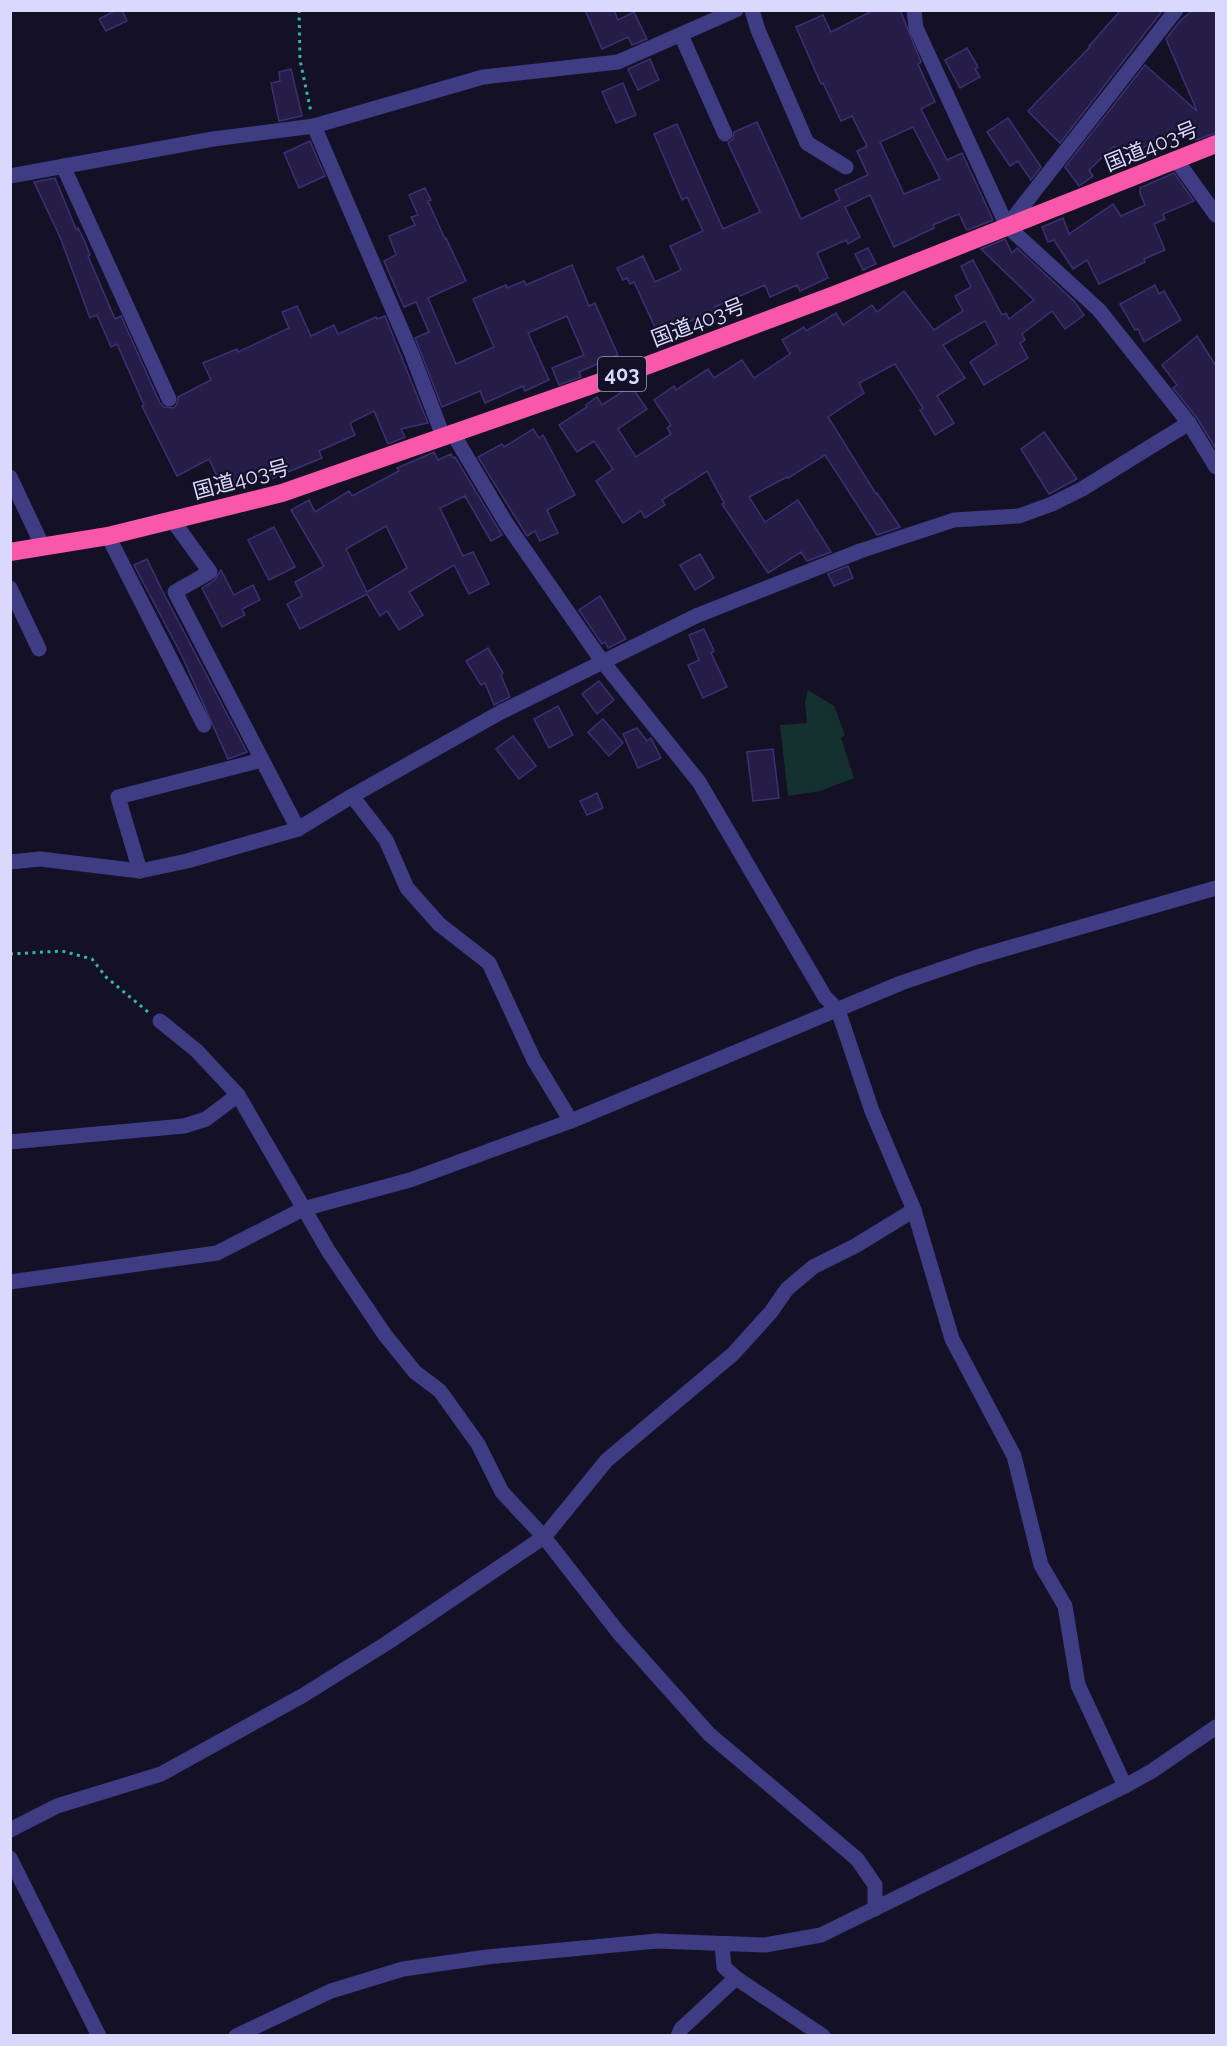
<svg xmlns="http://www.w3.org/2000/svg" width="1227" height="2046" font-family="Raleway,'Noto Sans JP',sans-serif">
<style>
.green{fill:#14312f}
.building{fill:#251d47;stroke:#3c3072;stroke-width:1.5;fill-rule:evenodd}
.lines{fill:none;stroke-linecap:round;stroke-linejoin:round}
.path{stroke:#34b5ab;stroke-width:3;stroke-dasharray:3 4.5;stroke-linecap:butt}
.minor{stroke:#3e3d84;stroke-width:15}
.highway{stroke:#f957a9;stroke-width:18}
.labels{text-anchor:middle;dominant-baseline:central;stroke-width:4.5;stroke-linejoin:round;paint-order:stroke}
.shield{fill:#141127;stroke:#9f9cbe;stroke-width:1.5}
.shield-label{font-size:20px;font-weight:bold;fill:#dbd8fe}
.street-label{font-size:21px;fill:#dbd8fe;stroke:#141127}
</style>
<rect width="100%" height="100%" fill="#141127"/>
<path class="green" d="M808,690l26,16 11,29 -4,3 13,40 -34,13 -32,5 -8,-71 27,-2 -2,-21z"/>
<g class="building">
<path d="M116,10h6l5,11 -21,10 -7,-12z"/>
<path d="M585,10h29l4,10 16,-8 13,27 -15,6 -4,-8 -26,12z"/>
<path d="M874,10h26l21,52 -3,2 17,38 -14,7 26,51 15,-7 31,67 -25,10 -2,-1 -7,-15 -26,11 1,3 -40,19 -24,-52 -25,12 15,30 -12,7 -2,-4 -29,13 11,25 -28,13 -3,-6 -27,12 -5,-12 -50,22 6,13 -21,10 -5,-11 -36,17 -25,-54 -4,2 -3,-6 -4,2 -6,-12 26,-12 12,26 26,-12 -11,-24 33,-15 -16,-34 -5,3 -28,-66 23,-10 46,105 37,-17 -32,-69 5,-4 1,-7 23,-10 44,97 39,-19 -5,-10 33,-15 -11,-24 10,-5 -15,-30 -11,5 -18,-38 -2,1 -25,-57 27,-12 8,17zM913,127l27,52 -36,15 -24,-52z"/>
<path d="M1121,10h42l-103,133 -32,-32 62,-64 -1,-1z"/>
<path d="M1193,10h23v123l-20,7 -7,-11 -26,21 -9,-11 -27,23 -13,-16 -25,24 4,6 -14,10 -14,-19 80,-102 52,46 -31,-72 14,-18z"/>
<path d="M967,48l11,19 -3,2 5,8 -20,11 -15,-28z"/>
<path d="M650,59l9,21 -21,10 -10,-21z"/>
<path d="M291,69l11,47 -23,5 -8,-38 9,-2 -1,-9z"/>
<path d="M623,83l13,32 -20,8 -14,-31z"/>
<path d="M1008,118l33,49 -10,13 -13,-19 -8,5 -23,-34z"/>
<path d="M310,141l15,35 -26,12 -15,-35z"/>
<path d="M1174,173l20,28 -31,13 2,5 -11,5 11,26 -21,9 1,3 -46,22 -12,-24 -14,9 -19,-29 -6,2 -6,-15 21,-9 6,16 44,-30 8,12 24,-11 -5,-12v-5z"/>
<path d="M55,178l21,51 2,-1 7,14 5,13 -2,1 27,63 6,-3 39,87 4,4 10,1 3,-4 1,-7 33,-17 -8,-17 34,-14 1,3 51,-24 -7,-16 15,-6 14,30 23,-11 4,9 38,-17 1,2 8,-3 43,107 -27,6 4,8 -17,7 -14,-33 -24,12 5,12 -36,16 3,7 -49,20 -4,-6 -44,21 -16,-34 -32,17 -35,-70 2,-1 -27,-61 -6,3 -14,-32 -7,3 -30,-81 -26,-55z"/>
<path d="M425,188l6,12 -3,1 17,38 1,-1 20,43 -38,17 28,66 38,-17 -21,-48 33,-14 1,3 17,-7 2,4 46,-20 17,41 6,-3 23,52 -39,17 2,5 -22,8 -7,-17 32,-13 -17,-39 -39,17 21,47 -24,11 -2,-5 -38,17 -5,-12 -38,16 -27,-69 14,-6 -13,-30 -12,5 -20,-46 12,-6 -7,-19 26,-11 -4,-8 7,-2 -9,-20z"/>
<path d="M1005,239l7,14 5,-5 57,53 10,14 -19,14 -13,-18 -30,23 3,6 -5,3 8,15 -44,27 -14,-23 27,-18 -12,-23 -42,24 22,33 -28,18 17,27 -19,12 -15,-25 3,-2 -28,-44 -36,19 5,10 -36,24 48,77 1,-1 23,34 -2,1 -21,7 -52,-80 -37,23 -1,-1 -38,20 16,25 33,-22 33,52 -24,9 -6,-9 -33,21 -46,-69 2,-1 -17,-32 -45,29 3,5 -20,13 -4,-7 -18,12 -27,-42 17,-12 -19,-28 -17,11 -18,-27 28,-18 -1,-2 11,-8 5,8 29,-19 16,23 -29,20 18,28 35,-23 -4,-6 4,-3 -17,-25 20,-14 2,4 32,-21 6,9 28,-18 12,18 36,-24 -8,-14 22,-13 2,4 30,-18 7,12 29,-20 5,7 27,-21 30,39 29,-19 -8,-15 16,-9 -10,-21 12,-6 29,55 4,-2 3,6 25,-19 -53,-51z"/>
<path d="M868,248l8,16 -13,6 -8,-16z"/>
<path d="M1155,285l4,9 5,-3 17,29 -37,22 -6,-13 -3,1 -15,-26z"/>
<path d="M1197,336l19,30v83l-19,-31 -24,-30 4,-3 -15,-20z"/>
<path d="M533,429l6,9 4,-3 32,60 -28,15 11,23 -18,8 -5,-10 -8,5 -49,-79 24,-13 2,3z"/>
<path d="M1044,432l33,47 -28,15 -28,-45z"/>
<path d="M434,452l4,8 13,-6 2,4 2,-1 47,78 -11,6 -26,-45 -25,12 23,48 10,-4 16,32 -20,10 -15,-29 -45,27 14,23 -24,15 -12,-19 -7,5 -13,-22 -67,35 -13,-25 15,-8 -7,-14 29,-16 -33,-56 18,-10 6,12 34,-21 3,5 47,-25 -2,-3zM386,526l21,42 -40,24 -21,-43z"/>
<path d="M274,527l21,40 -26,13 -21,-40z"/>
<path d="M700,554l14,24 -19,12 -15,-25z"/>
<path d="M147,559l16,33 84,160 -19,7 -47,-105 -47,-89z"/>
<path d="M848,566l5,12 -19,8 -6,-12z"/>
<path d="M221,570l13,25 19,-10 7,15 -18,9 3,6 -23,12 -20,-39 13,-8z"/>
<path d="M600,596l26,43 -18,9 -3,-6 -3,2 -23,-34z"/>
<path d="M704,629l10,22 -3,2 16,34 -24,11 -15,-33 11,-5 -10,-25z"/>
<path d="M488,648l15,25 -2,2 9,22 -16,8 -9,-22 -4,2 -15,-24z"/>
<path d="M599,681l15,19 -17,14 -15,-20z"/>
<path d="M558,706l15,29 -24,13 -15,-29z"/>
<path d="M603,719l20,24 -14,13 -21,-24z"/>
<path d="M637,728l10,13 4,-3 10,20 -23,10 -15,-34z"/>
<path d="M513,736l23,30 -17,13 -23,-30z"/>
<path d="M773,749l6,49 -26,3 -6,-49z"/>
<path d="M597,793l6,15 -16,7 -7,-14z"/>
</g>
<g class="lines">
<g class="path">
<path d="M299,10l1,50 11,52"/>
<path d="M10,954l52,-3 30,8 14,18 42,35"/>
</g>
<g class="minor">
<path d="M752,10l6,20 49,113 39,24"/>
<path d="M914,10l2,18 91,198 92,84 90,113 27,44"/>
<path d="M681,35l44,99"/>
<path d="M314,126l97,226 32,84"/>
<path d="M1177,161l39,54"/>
<path d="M63,166l106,233"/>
<path d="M10,176l203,-37 101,-13 169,-49 135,-15 118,-52"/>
<path d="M1007,226l169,-216"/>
<path d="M452,432l54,91 96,138 97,121 126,215 13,13 34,101 42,99 38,129 62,117 27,109 24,41 13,79 47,101"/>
<path d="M10,477l33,70"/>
<path d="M173,521l37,51 -35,20 123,237"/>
<path d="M108,536l96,189"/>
<path d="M10,588l29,61"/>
<path d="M352,796l34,44 21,48 32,36 50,39 45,97 37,61"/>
<path d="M10,862l30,-3 100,12 47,-10 111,-32 54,-33 149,-84 195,-96 164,-65 94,-31 65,-4 33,-12 30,-15 107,-66"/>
<path d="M140,871l-22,-74 144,-37"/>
<path d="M160,1021l37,30 41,44 91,157 56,83 30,37 25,19 38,53 24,48 42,45 74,95 91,102 148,125 18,26v24"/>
<path d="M10,1142l174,-16 22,-7 32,-24"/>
<path d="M10,1282l207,-29 86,-44 107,-29 161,-59 330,-138 76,-26 239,-69"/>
<path d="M10,1830l47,-24 104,-32 141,-78 85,-53 157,-106 63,-77 126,-106 38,-42 16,-23 26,-22 42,-21 59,-36"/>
<path d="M10,1858l89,178"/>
<path d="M722,1944l2,23 12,11 87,58"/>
<path d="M236,2036l95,-45 72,-22 84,-12 170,-16 108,4 56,-10 304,-149 27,-15 64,-44"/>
<path d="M678,2036l3,-7 55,-51"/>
</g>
<path class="highway" d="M10,552l98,-16 174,-43 353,-123 202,-76 379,-150"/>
</g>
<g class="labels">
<rect class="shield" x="598" y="357" width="48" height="34" rx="4.5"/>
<g class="shield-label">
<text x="622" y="374">403</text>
</g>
<g class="street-label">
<text transform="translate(1151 146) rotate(-22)">国道403号</text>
<text transform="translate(698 322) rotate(-21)">国道403号</text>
<text transform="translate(241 479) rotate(-15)">国道403号</text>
</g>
</g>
<rect width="1227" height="2046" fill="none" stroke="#dbd8fe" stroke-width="24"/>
</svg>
